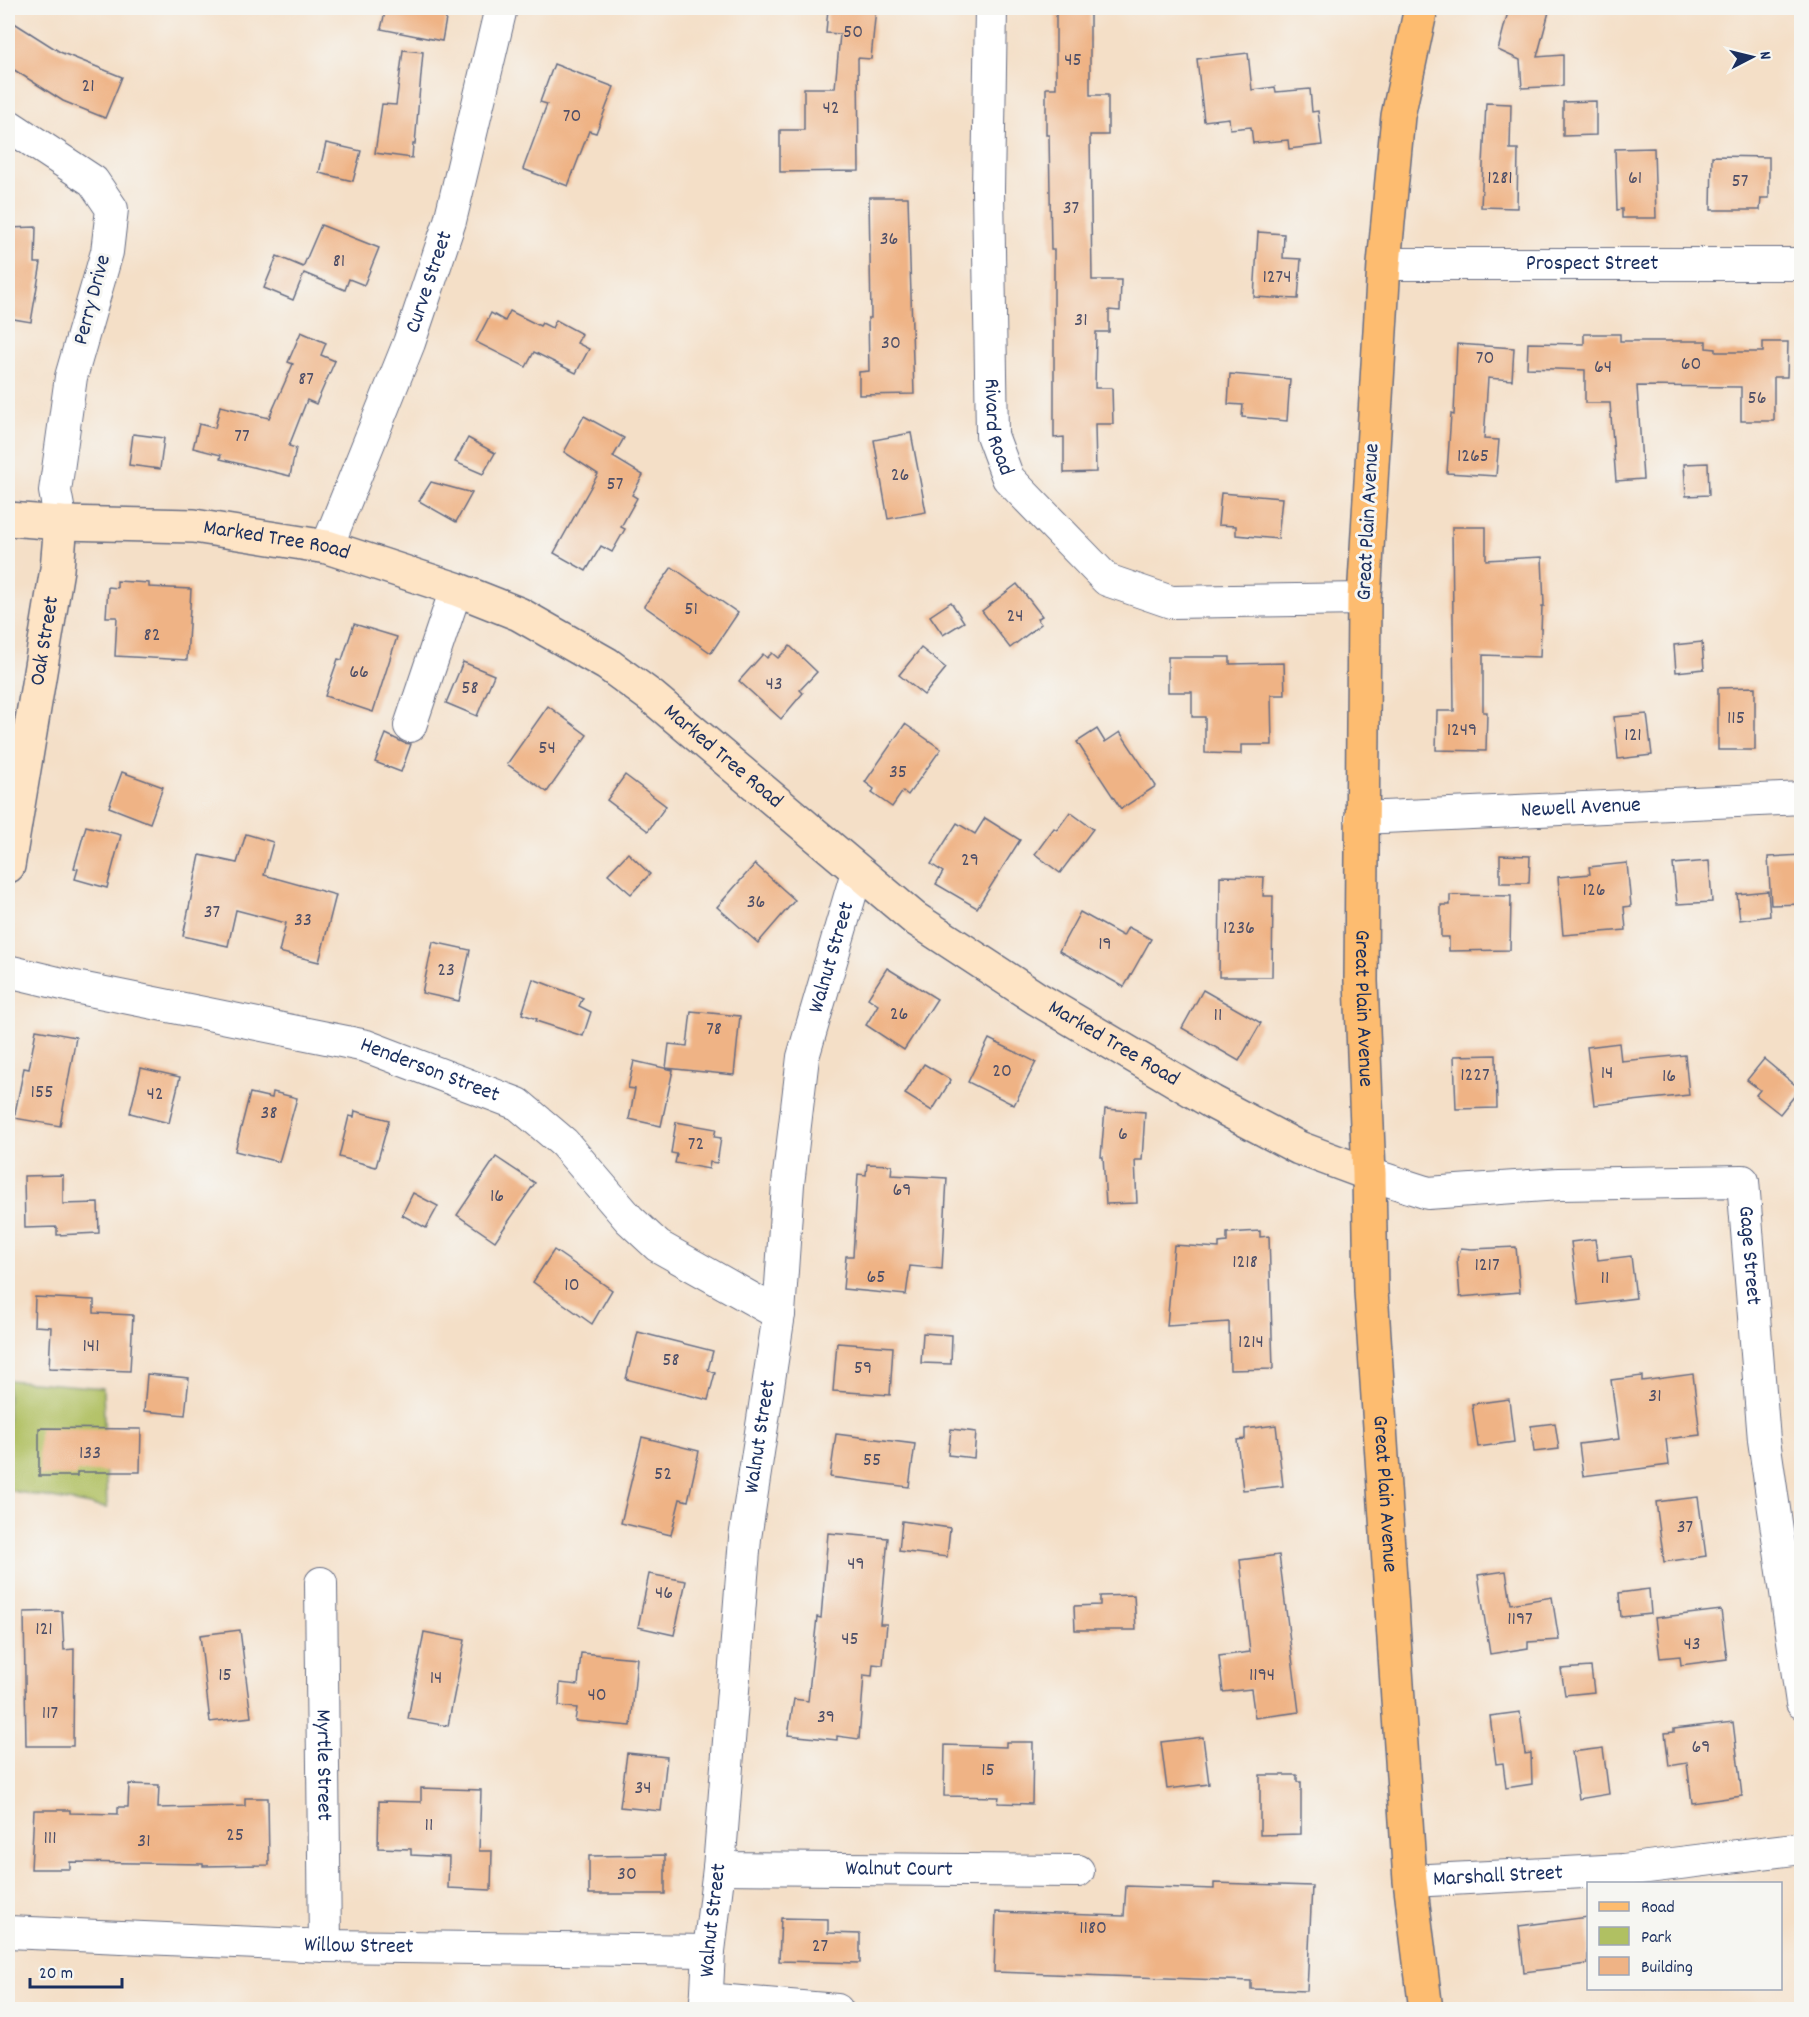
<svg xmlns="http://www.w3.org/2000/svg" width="1809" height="2017" font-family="Dekko,sans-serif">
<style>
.green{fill:#b0c062;stroke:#667860;stroke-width:1.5}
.building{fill:#efb385}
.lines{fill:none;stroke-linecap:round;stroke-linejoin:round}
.street-casing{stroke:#676d83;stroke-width:34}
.secondary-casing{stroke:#676d83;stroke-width:36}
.primary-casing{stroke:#676d83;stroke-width:36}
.street{stroke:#fff;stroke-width:32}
.secondary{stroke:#fee4c5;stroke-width:33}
.primary{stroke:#fdbc6f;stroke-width:33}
.labels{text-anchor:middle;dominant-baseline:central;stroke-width:6;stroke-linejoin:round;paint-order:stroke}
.number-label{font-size:20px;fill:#505068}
.street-label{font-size:22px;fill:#1b2f5e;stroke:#f6f6f2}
</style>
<rect width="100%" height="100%" fill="#f6f6f2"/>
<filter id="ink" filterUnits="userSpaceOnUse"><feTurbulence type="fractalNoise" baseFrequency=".0167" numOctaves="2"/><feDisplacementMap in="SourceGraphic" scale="12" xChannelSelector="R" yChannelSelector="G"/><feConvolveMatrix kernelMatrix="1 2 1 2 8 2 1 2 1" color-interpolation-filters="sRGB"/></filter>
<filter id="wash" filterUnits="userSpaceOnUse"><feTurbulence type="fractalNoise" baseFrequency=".008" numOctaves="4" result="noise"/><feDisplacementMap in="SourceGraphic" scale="24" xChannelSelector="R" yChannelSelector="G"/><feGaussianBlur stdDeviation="1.35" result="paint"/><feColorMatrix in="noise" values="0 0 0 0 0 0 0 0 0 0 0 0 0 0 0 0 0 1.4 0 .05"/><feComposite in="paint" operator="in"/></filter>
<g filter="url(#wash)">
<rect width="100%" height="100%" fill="#f4dfc7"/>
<path class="green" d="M8,1380l95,8 4,120 -99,-18z"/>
<g id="blocks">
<g class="building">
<path d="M386,8h62l-6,33 -61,-12z"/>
<path d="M828,8h48l-5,51 -13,-1 1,113 -79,1v-42h24v-42h31l5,-54 -14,-1z"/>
<path d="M1056,8l34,1v86h18v40h-18l2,145h29l-1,31 -11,-1v22h-13l-1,56h17l1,36h-18l1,48 -32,1v-36l-10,1v-188h-3l-2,-115h-3v-47h10z"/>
<path d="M1509,8h41l-13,49 26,-2v31l-41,2 -2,-28 -22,-10z"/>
<path d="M8,19l52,33 62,25 -17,41 -42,-17 -55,-35z"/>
<path d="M403,50l20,2 -8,92h-2l-1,14 -37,-5 7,-49 14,1z"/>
<path d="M1248,53l4,37 23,-3 1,5 34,-3 2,23 6,-1 4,34 -33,4 -1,-9 -35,3 -2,-16 -21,2 -1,-11 -25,3 -7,-62z"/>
<path d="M554,64l60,23 -18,46 -7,-2 -21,55 -45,-17 24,-65 -7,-2z"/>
<path d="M1596,101v34l-33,1v-34z"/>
<path d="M1486,103l25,1 -1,45h8l-1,59 -36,-1z"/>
<path d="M326,143l35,8 -8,30 -34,-8z"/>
<path d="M1654,148l2,70h-34v-9l-5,1 -2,-61z"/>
<path d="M1712,156l57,1v41h-8l-1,12h-49z"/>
<path d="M869,197h39l6,197 -55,1v-23l10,-1 -1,-53h3z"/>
<path d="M321,225l58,23 -15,37 -15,-6 -4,11 -41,-17 -11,27 -29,-12 13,-32 26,11z"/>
<path d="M36,227l-1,36h6l-10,59 -23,-4v-90z"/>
<path d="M1258,232l26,2 -1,24 18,1 -3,40 -44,-2z"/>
<path d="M510,311l30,15 2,-3 10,5 4,-8 26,14 -5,9 12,6 -13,24 -42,-21 -8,15 -50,-25 15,-29 14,8z"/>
<path d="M301,332l25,11 -5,12 14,6 -19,43 -9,-4 -18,46 7,2 -6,28 -70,-17 1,-4 -28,-7 6,-24 16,4 5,-22 49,12 24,-54 -5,-2z"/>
<path d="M1584,334h36v7h86v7l10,1v3h47v-10h25l-1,35h-13v44h-33v-34l-104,-1 6,93 -27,2 -6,-78h-25v-33l-58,-2 1,-25 56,1z"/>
<path d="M1457,344l57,4 -2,32 -24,-2 -4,61 15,1 -3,36 -49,-3 4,-59 3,1z"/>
<path d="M1230,374l60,5 -3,42 -45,-4 1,-12 -15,-1z"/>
<path d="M584,416l40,22 -11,19 30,18 -11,20 5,3 -16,29 4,2 -13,23 -11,-6 -15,25 -32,-18 44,-79 -34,-22z"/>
<path d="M911,433l15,79 -38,7 -14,-79z"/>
<path d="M133,434l31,4 -4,31 -31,-4z"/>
<path d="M468,438l27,15 -12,21 -28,-12z"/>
<path d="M1708,463l1,32 -23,1 -2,-32z"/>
<path d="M431,482l41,11 -16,29 -37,-21z"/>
<path d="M1221,493l61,5 -4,41 -42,-4v-9l-18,-1z"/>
<path d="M1452,527h34v33l56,-3 2,49h-2l-2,51 -57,-2v57h4l-1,39 -50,-1 1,-39h17z"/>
<path d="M672,567l66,46 -27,40 -67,-47z"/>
<path d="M117,581l32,2v4l42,2 -4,71 -72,-4 2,-39h-11l2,-30 9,1z"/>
<path d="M1017,584l25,32 -5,3 4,5 -31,24 -28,-37z"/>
<path d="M951,602l13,20 -21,13 -13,-19z"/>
<path d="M354,624l43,13 -24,75 -48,-16 13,-37 4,1z"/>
<path d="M1702,642l2,27 -28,3 -2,-27z"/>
<path d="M790,646l27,26 -17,18 3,3 -22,26 -42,-38 24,-27 4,4 5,-5 6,5z"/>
<path d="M921,648l25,20 -22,27 -25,-20z"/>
<path d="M1168,657h62v7l54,-1 1,32h-14l1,50h-31v9l-36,-1v-36h-13v-25h-24z"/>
<path d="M463,662l31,13 -17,41 -31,-13z"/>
<path d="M1755,687v63h-37v-62z"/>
<path d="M548,706l39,29 -40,57 -40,-28z"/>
<path d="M1647,714l5,41 -34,4 -4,-42z"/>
<path d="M905,724l36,25 -33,46 -5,-4 -11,16 -20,-14 2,-4 -9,-7z"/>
<path d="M1097,729l8,13 15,-10 36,54 -35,23 -44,-67z"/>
<path d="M386,734l18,9 7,1 -10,28 -26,-10z"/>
<path d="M122,772l41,15 -13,36 -41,-16z"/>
<path d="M625,775l41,31 -18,25 -41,-31z"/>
<path d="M1070,812l23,17 -33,44 -25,-19 19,-26 3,2z"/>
<path d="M985,818l35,22 -43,68 -41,-24 7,-12 -12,-8 26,-41 18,11z"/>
<path d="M86,826l35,9 -14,53 -32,-9 3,-10 -4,-1z"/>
<path d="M246,834l27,8 -9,33 72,20 -17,67 -40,-10 7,-29 -50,-13 -8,36 -45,-10 17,-81 37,8z"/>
<path d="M628,853l22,21 -19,20 -23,-20z"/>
<path d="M1500,855l30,1 -1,27h-29z"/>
<path d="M1802,855v49l-31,1 -3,-48z"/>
<path d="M1709,861l3,41 -35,2 -4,-40z"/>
<path d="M1627,863l4,43 -7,1 2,23 -63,5 -5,-58 32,-3 -1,-7z"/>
<path d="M755,864l40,36 -37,43 -41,-36z"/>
<path d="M1220,876l44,1 -1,19h10l-1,81h-53z"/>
<path d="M1768,891l2,25 -30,4 -3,-26z"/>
<path d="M1450,895l61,1 -1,54 -61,1v-14h-8v-32h9z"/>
<path d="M1080,912l43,24 5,-9 23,12 -27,48 -65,-36z"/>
<path d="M433,942l37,8 -11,51 -37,-8z"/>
<path d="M887,968l50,31 -33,51 -38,-25 12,-20 -10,-7z"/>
<path d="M533,979l50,19 -4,8 12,6 -8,24 -47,-15 1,-2 -15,-5z"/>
<path d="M1203,990l58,33 -22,38 -57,-33z"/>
<path d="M691,1011l49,5 -6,59 -68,-7 3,-24 18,2z"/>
<path d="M36,1030l40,7 -16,89 -46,-8 10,-50 5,1z"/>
<path d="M989,1039l47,23 -22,43 -46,-23z"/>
<path d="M1619,1043l2,18 64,-6 4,40 -95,10 -7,-58z"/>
<path d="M1496,1055l1,53 -41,1 -2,-53z"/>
<path d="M1764,1059l36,30 -20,25 -24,-19 4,-5 -13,-10z"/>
<path d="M634,1061l39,9 -12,56 -32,-7 6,-30 -7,-1z"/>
<path d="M924,1064l27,16 -19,31 -27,-17z"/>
<path d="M141,1068l39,9 -11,46 -39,-10z"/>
<path d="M273,1092l24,6 -18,64 -44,-11 15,-58 22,5z"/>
<path d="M1105,1109l40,3 -3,48h-7l2,43 -31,1 -3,-47h-2z"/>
<path d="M355,1111l34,9 -13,47 -37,-10 10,-41 5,1z"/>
<path d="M676,1122l40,7 -2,8 7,1 -4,25 -7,-1 -1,7 -34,-6 2,-9 -6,-1z"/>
<path d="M496,1157l39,26 -40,58 -38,-26z"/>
<path d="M867,1164l25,1 -1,10 56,3 -5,91 -32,-3 -4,29 -63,-6 3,-33h7l5,-82 8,1z"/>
<path d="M63,1175v29l35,-1 1,30 -42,2v-8l-32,1 -1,-52z"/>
<path d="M413,1193l25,13 -12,22 -24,-13z"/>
<path d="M1260,1231v6l9,-1 4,133 -43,1 -1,-48 -62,4 7,-81 45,3v-5l8,-1v-9z"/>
<path d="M1595,1239l3,21 33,-4 5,42 -57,7 -8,-63z"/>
<path d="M1516,1247l4,45 -60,5 -3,-38 4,-11 11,1z"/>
<path d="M554,1250l58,40 -20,34 -59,-42z"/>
<path d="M35,1297l59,3v13l39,2 -3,56 -81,-3 2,-41 -17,-1z"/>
<path d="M638,1332l75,19 -5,19 7,3 -7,27 -82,-21z"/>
<path d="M923,1333l29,2 -1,29 -30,-1z"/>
<path d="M837,1343l56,4 -3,48 -57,-4z"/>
<path d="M147,1374l42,4 -4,37 -41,-4z"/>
<path d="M1693,1374l7,61 -34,4 3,26 -86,11 -4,-32 40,-5 -8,-59 31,-4v5z"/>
<path d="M1509,1399l5,43 -36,5 -6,-43z"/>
<path d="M1555,1423l4,26 -25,3 -3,-26z"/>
<path d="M1276,1425l7,61 -40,4 -6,-50 8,-1v-10z"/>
<path d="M39,1428l102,1 -1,43h-63v4h-38z"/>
<path d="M951,1429l25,3 -2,26 -26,-3z"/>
<path d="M836,1434l79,10 -6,43 -79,-10z"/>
<path d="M642,1437l57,14 -11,50 -8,-2 -9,36 -50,-12z"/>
<path d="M1698,1497l8,59 -42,6 -8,-60z"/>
<path d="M902,1521l48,7 -3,29 -48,-6z"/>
<path d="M828,1533l60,5 -8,86h7l-4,41 -10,-1 -1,12 -8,-1 -5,64 -22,-3v4l-49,-5 6,-36 14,2 9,-84 4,1z"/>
<path d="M1279,1555l20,157 -44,6 -4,-29 -28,3 -4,-36 31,-4 -10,-92z"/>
<path d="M1506,1571l5,33 41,-7 7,43 -31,2v6l-38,6 -12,-79z"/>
<path d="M649,1574l37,7 -12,54 -36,-8z"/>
<path d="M1649,1589l2,25 -30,3 -2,-24z"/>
<path d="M1134,1595l2,35h-61l-1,-24 26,-1v-9z"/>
<path d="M1721,1610l6,49 -46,6 -1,-9 -20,2 -5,-40z"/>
<path d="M62,1611l2,39 10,-1 -1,97h-47l-2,-134z"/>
<path d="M240,1630l11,87 -41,5 -10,-87z"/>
<path d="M424,1632l41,8 -17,86 -40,-7z"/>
<path d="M581,1653l56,5 -6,68 -56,-5 2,-13 -18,-2 1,-23 18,2z"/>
<path d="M1591,1667l3,25 -29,3 -4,-26z"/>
<path d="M1520,1712l5,42 6,-1 1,31 -26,4 -3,-25 -7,1 -6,-48z"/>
<path d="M1733,1722l9,74 -50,7 -5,-40 -18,3 -4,-33 9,-1v-3z"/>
<path d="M1203,1737l6,47 -42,5 -6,-47z"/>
<path d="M1006,1742h27l-1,62 -34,-1 1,-6 -55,-1 1,-51 61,2z"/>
<path d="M1603,1748l6,46 -30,5 -7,-47z"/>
<path d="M627,1753l40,4 -6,54 -41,-4z"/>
<path d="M1260,1775h37v7h4v52l-41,1z"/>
<path d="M129,1784l30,1 -1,23 87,-2v-8h23l1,67 -66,1v-2l-133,-2v7h-39l3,-59h36v3l48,1v-7h10z"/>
<path d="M421,1788l60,2 -2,61h13l-1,39 -43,-2 1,-31 -38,-2v-6l-33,-1 1,-47 42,1z"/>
<path d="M665,1855v39h-76v-38z"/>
<path d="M1214,1883l98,3 -5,105 -56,-2v-8l-257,-9 2,-60 128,4 2,-30 88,3z"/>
<path d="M1588,1917v47l-64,8 -5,-46z"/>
<path d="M781,1918l47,1v14l32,1v29l-81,-2z"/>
</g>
</g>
</g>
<g filter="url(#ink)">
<use href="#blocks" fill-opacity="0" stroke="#676d83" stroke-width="1.5"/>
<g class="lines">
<defs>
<g id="street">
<path id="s1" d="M991,8l-3,181 4,246 16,43 99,102 64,22 193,-3"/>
<path d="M8,125l85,56 19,28 -5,43 -36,125 -16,114 6,32"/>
<path id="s2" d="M1384,264h418"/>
<path id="s3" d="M327,547l82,-204 41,-122 51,-213"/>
<path d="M410,726l46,-137"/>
<path id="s4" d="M1361,818l441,-20"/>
<path id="s5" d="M8,971l67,16 291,59 152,58 46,39 65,76 29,27 121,68"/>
<path id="s6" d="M1369,1174l59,19 131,-9 184,-3 21,259 38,263"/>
<path id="s7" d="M321,1583l4,363"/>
<path id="s8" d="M719,1868l359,3"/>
<path id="s9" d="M1410,1881l213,-11 179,-22"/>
<path id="s10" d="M8,1932l317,14 384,5"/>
<path d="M706,1999l131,11"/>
<path id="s11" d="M706,2010l3,-59 10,-83 26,-330 34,-224 9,-130 15,-127 54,-185"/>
</g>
<g id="secondary">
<path id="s12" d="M8,519l53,4 133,3 133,21 129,42 63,25 88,50 45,33 262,221 122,80 176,104 87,46 70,26"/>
<path id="s13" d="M8,866l49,-297 4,-46"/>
</g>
<g id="primary">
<path id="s14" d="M1421,8l-23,108 -14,148 -20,335 -3,382 8,193 2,117 39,590 16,129"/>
</g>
</defs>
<use href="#street" class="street-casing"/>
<use href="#secondary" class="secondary-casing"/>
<use href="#primary" class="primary-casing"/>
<use href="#street" class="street"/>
<use href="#secondary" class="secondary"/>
<use href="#primary" class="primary"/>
</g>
</g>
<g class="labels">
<g class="number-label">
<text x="853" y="33">50</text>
<text x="1073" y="61">45</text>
<text x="88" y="87">21</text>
<text x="831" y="109">42</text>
<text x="572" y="117">70</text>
<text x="1500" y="179">1281</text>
<text x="1635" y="179">61</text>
<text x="1740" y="182">57</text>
<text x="1071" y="209">37</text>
<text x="889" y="240">36</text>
<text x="339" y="262">81</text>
<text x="1277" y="278">1274</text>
<text x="1081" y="321">31</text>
<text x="891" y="344">30</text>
<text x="1485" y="359">70</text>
<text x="1691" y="365">60</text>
<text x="1603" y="368">64</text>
<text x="306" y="380">87</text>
<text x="1757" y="399">56</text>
<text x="242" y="437">77</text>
<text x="1473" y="457">1265</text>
<text x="900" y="476">26</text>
<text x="615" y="485">57</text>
<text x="691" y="610">51</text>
<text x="1015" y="617">24</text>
<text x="152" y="636">82</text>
<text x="359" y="673">66</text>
<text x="774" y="685">43</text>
<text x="470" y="689">58</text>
<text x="1736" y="719">115</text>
<text x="1462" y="731">1249</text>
<text x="1633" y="736">121</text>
<text x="547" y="749">54</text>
<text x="898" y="773">35</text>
<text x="970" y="861">29</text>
<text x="1594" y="891">126</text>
<text x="756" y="903">36</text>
<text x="212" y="913">37</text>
<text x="303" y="921">33</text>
<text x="1239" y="929">1236</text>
<text x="1105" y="945">19</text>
<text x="446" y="971">23</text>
<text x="899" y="1015">26</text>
<text x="1218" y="1016">11</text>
<text x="714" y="1030">78</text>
<text x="1002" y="1072">20</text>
<text x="1607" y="1074">14</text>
<text x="1475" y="1076">1227</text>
<text x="1669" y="1077">16</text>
<text x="42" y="1093">155</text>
<text x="155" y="1095">42</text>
<text x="269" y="1114">38</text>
<text x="1123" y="1135">6</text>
<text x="696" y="1145">72</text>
<text x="902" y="1191">69</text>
<text x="497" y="1197">16</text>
<text x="1245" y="1263">1218</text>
<text x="1487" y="1266">1217</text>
<text x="876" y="1278">65</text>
<text x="1605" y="1279">11</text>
<text x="572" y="1286">10</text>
<text x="1251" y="1343">1214</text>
<text x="91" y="1347">141</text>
<text x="671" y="1361">58</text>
<text x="863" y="1369">59</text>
<text x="1655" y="1397">31</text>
<text x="90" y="1454">133</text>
<text x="872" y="1461">55</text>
<text x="663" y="1475">52</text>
<text x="1685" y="1528">37</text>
<text x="856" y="1565">49</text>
<text x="664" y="1594">46</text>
<text x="1520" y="1620">1197</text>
<text x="44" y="1630">121</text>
<text x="850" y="1640">45</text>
<text x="1692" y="1645">43</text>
<text x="225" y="1676">15</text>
<text x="1262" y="1676">1194</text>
<text x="436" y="1679">14</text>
<text x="597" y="1696">40</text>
<text x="50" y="1714">117</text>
<text x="826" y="1718">39</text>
<text x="1701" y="1748">69</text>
<text x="988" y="1771">15</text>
<text x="643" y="1789">34</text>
<text x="429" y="1826">11</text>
<text x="235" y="1836">25</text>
<text x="50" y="1839">111</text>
<text x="144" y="1842">31</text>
<text x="627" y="1875">30</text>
<text x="1093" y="1929">1180</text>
<text x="820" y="1947">27</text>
</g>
<g class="street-label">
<text stroke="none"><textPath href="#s2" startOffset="208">Prospect Street</textPath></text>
<text stroke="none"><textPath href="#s3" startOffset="284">Curve Street</textPath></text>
<text transform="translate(93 300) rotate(-75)">Perry Drive</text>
<text stroke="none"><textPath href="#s1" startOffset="420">Rivard Road</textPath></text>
<text transform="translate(1369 522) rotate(-87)">Great Plain Avenue</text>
<text stroke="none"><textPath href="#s12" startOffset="270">Marked Tree Road</textPath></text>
<text stroke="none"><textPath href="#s13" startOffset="228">Oak Street</textPath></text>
<text stroke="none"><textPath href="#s12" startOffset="774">Marked Tree Road</textPath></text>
<text stroke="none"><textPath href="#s4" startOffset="220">Newell Avenue</textPath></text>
<text stroke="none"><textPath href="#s11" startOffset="1062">Walnut Street</textPath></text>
<text stroke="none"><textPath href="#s14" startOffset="1004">Great Plain Avenue</textPath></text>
<text stroke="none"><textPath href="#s12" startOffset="1260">Marked Tree Road</textPath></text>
<text stroke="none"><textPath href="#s5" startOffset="434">Henderson Street</textPath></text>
<text stroke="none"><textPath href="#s6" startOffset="452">Gage Street</textPath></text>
<text stroke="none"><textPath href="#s11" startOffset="576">Walnut Street</textPath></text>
<text stroke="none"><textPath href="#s14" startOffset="1490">Great Plain Avenue</textPath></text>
<text stroke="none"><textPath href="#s7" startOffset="182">Myrtle Street</textPath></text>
<text stroke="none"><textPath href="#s8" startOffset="180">Walnut Court</textPath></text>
<text stroke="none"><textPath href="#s9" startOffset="88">Marshall Street</textPath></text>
<text stroke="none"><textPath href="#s11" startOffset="90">Walnut Street</textPath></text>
<text stroke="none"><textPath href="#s10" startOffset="351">Willow Street</textPath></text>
</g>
</g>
<rect width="1809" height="2017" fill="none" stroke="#f6f6f2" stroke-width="30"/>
<rect x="1587" y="1882" width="195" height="108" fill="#f6f6f2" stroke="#9ea6b7" stroke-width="1.5"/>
<rect x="1599" y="1902" width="30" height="9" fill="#fdbc6f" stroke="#9ea6b7" stroke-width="1.5"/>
<text x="1641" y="1912" font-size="18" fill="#1b2f5e">Road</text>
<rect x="1599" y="1927" width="30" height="18" fill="#b0c062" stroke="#9ea6b7" stroke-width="1.5"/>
<text x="1641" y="1942" font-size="18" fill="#1b2f5e">Park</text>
<rect x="1599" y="1957" width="30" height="18" fill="#efb385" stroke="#9ea6b7" stroke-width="1.5"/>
<text x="1641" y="1972" font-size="18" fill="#1b2f5e">Building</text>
<g transform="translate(1752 57) rotate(83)" stroke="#f6f6f2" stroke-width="4.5" paint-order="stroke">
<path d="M0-4.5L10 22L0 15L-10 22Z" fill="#1b2f5e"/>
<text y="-9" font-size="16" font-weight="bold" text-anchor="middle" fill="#1b2f5e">N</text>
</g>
<path d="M30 1978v9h92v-9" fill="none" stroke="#1b2f5e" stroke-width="3"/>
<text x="39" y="1978" font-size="18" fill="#1b2f5e" stroke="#f6f6f2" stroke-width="4.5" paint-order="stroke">20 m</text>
</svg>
